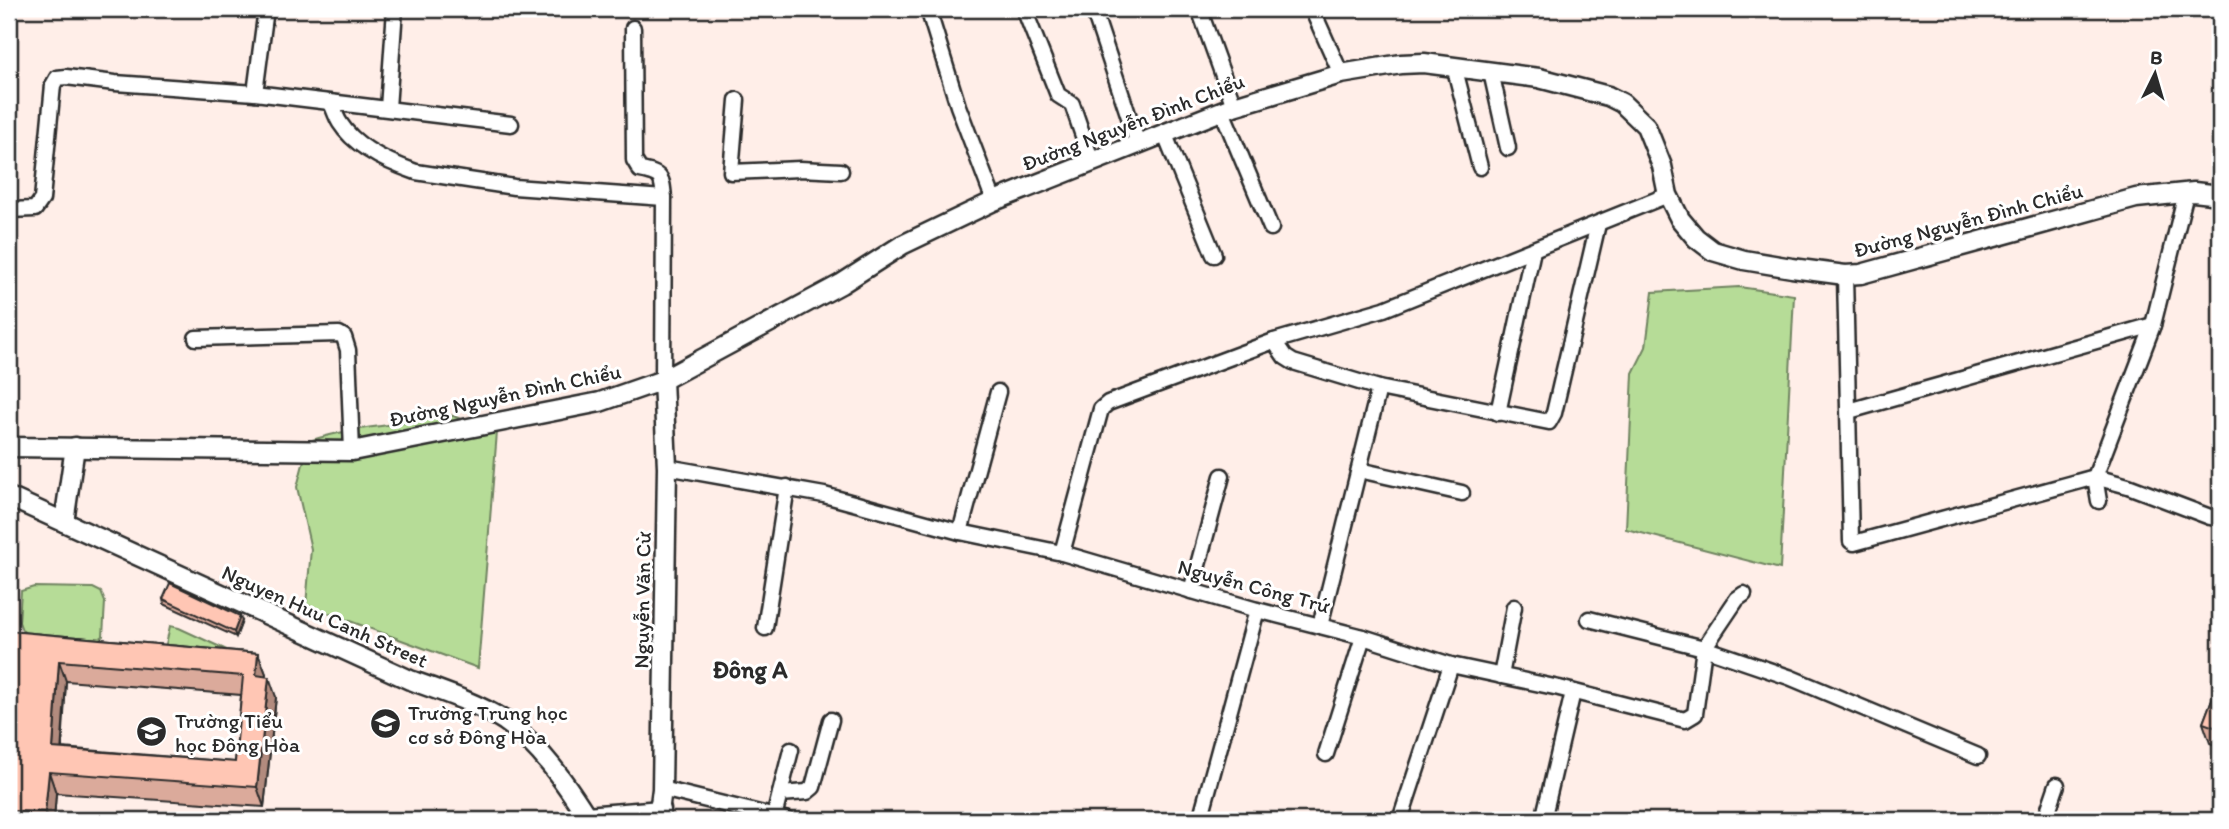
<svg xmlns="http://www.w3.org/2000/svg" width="2229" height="829" font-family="Itim,sans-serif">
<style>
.green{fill:#b6dc97;stroke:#708461;stroke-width:2}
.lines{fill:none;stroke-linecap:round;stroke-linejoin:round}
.minor-casing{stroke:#2b2b2b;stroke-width:19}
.tertiary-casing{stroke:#2b2b2b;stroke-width:23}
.minor{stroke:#fff;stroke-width:14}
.tertiary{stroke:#fff;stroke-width:18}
.wall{fill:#dbaa9b;stroke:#2b2b2b;stroke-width:2;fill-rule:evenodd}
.shaded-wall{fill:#b28b7e;stroke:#2b2b2b;stroke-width:2}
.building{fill:#ffc6b4;stroke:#2b2b2b;stroke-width:2;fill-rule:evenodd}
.labels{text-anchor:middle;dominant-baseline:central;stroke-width:6;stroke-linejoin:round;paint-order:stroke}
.street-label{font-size:21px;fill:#2b2b2b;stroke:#fff}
.poi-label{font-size:21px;fill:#2b2b2b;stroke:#fff;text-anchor:start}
.quarter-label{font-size:24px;font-weight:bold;fill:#2b2b2b;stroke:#fff}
</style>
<rect width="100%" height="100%" fill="#ffeee8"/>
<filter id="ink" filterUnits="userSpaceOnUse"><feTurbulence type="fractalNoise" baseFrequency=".0143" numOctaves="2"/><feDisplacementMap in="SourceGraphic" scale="14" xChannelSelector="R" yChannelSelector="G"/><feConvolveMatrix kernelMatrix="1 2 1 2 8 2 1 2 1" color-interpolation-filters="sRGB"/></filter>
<g filter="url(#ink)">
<g class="green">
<path d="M1739,287l55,8 -14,274 -154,-40 7,-156 13,-26 7,-55z"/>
<path d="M450,415l47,17 -19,236 -172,-63 5,-56 -14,-62 12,-46c45,-15 94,-16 141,-26z"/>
<path d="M34,587l59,1 8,4 4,10 -2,34 -4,3 -72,-5 -5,-4 -3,-8 2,-31z"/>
<path d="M170,626l9,2 52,24 -59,-3 -6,-5z"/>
</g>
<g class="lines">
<defs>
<g id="minor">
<path d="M928,9l30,97 36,95"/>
<path d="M1024,9l34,86 14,9 20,58"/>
<path d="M1093,9l45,135"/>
<path d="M1199,9l35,97"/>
<path d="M1312,9l29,65"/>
<path d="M633,28l1,132 6,10c22,4 22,7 24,28l-1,182"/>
<path d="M1454,66l26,101"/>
<path d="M1491,72l17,76"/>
<path d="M255,93l11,-84"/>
<path d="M737,100l-6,72 69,-3 41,2"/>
<path d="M331,103c3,6 5,14 9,20 15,24 50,40 76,49l98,15 150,11"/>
<path d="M388,108l7,-99"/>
<path d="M1222,111l49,117"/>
<path d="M1165,135l49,120"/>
<path d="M9,210l26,-1 7,-10 11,-114 4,-7 9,-1 49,6 140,10 256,31"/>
<path d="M1845,275l6,266 3,2 241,-66 33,9 82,31 10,2"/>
<path d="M196,338l143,-4 5,3 4,13 4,101"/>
<path d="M1274,341l11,16 8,5 86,26 170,34 5,-9 44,-189"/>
<path d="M1849,411l304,-86"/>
<path d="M1498,413l35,-163"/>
<path d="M667,467l157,28 136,37 102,21 195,57 106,27 88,28 108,23 126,32 10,-6 9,-66 33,-49 7,-5"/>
<path d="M1359,470l103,23"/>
<path d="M2099,501l-4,-24 58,-152 33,-132"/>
<path d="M960,532l38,-140"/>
<path d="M1062,553l39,-144 7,-6 166,-62 110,-32 284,-114"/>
<path d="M1191,591l31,-115"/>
<path d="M1589,619l115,29 85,29 189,79"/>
<path d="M1320,626l59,-238"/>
<path d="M765,628l22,-141"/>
<path d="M1501,676l13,-69"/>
<path d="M1326,754l37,-117"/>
<path d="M662,789l126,31"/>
<path d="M780,794l27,-2 6,-5 18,-67"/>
<path d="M1402,814l49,-149"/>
<path d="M774,817l17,-67"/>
<path d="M1200,820l57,-210"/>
<path d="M1543,820l30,-128"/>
<path d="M2045,820l12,-35"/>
</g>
<g id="tertiary">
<path d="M9,447l343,4 248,-49 63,-22 178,-96 61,-39 92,-44 240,-95 107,-32 60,-10 23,-1 115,15 69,18 14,7 24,23 16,40 6,29 12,24 16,19 17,13 31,9 48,8 53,7 16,-1 275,-76 58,-6 26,3"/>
<path d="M9,497l401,183c31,11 67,23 95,41 35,24 62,64 84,99"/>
<path d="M64,522l11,-75"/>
<path d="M586,816l75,-6"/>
<path d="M658,820l4,-31 5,-322 -4,-87"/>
</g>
</defs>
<use href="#minor" class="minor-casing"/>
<use href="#tertiary" class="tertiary-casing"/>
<use href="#minor" class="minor"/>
<use href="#tertiary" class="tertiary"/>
</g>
<g class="wall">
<path d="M163,599l79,22 -6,16 -72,-33z"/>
<path d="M9,631l249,22 8,21 -1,2 11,21 -12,110 -208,-14 -2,27h-45zM66,681l175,14 -6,67 -173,-14z"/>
<path d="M2220,678v69l-10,-4 -7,-20z"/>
</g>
<g class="shaded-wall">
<path d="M240,616l2,5 -6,16 -2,-5z"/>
<path d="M258,653l8,21 -3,21 -7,-20z"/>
<path d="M59,661l7,20 -6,87 -7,-20z"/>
<path d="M269,677l7,20 -12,110 -7,-20z"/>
<path d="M49,772l7,21 -2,27h-6l-3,-8z"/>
</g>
<g class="building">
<path d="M170,583l70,33 -6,16 -71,-33z"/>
<path d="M9,631l249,22 -2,22 13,2 -12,110 -208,-15 -4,40 -36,-1zM59,661l184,15 -8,86 -182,-14z"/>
<path d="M2220,678v51l-17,-6z"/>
</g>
</g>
<defs>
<symbol id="school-disc" viewBox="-11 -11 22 22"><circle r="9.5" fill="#2b2b2b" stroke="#fff"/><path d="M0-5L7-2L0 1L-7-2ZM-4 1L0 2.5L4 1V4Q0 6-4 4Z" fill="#fff"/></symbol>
</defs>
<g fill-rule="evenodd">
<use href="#school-disc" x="368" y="706" width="35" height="35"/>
<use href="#school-disc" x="134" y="714" width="35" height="35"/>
</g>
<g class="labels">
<g class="street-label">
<text transform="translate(1133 122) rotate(-21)">Đường Nguyễn Đình Chiểu</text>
<text transform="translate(1968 220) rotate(-15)">Đường Nguyễn Đình Chiểu</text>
<text transform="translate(505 395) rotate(-12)">Đường Nguyễn Đình Chiểu</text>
<text transform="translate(1254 586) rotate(15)">Nguyễn Công Trứ</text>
<text transform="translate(642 600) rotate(-89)">Nguyễn Văn Cừ</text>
<text transform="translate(325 616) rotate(24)">Nguyen Huu Canh Street</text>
</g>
<g class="poi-label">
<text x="408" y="712">Trường Trung học<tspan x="408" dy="24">cơ sở Đông Hòa</tspan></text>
<text x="175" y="720">Trường Tiểu<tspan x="175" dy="24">học Đông Hòa</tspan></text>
</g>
<g class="quarter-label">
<text x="750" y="669">Đông A</text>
</g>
</g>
<rect width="2229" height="829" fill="none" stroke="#fff" stroke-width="35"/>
<rect x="18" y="18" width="2194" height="794" fill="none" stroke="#2b2b2b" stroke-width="2.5" filter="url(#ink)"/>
<g transform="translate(2155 74) rotate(5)" stroke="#ffffff" stroke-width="5" paint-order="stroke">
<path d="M0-5L12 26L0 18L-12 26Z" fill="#2b2b2b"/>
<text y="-10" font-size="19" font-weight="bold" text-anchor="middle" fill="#2b2b2b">B</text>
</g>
</svg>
